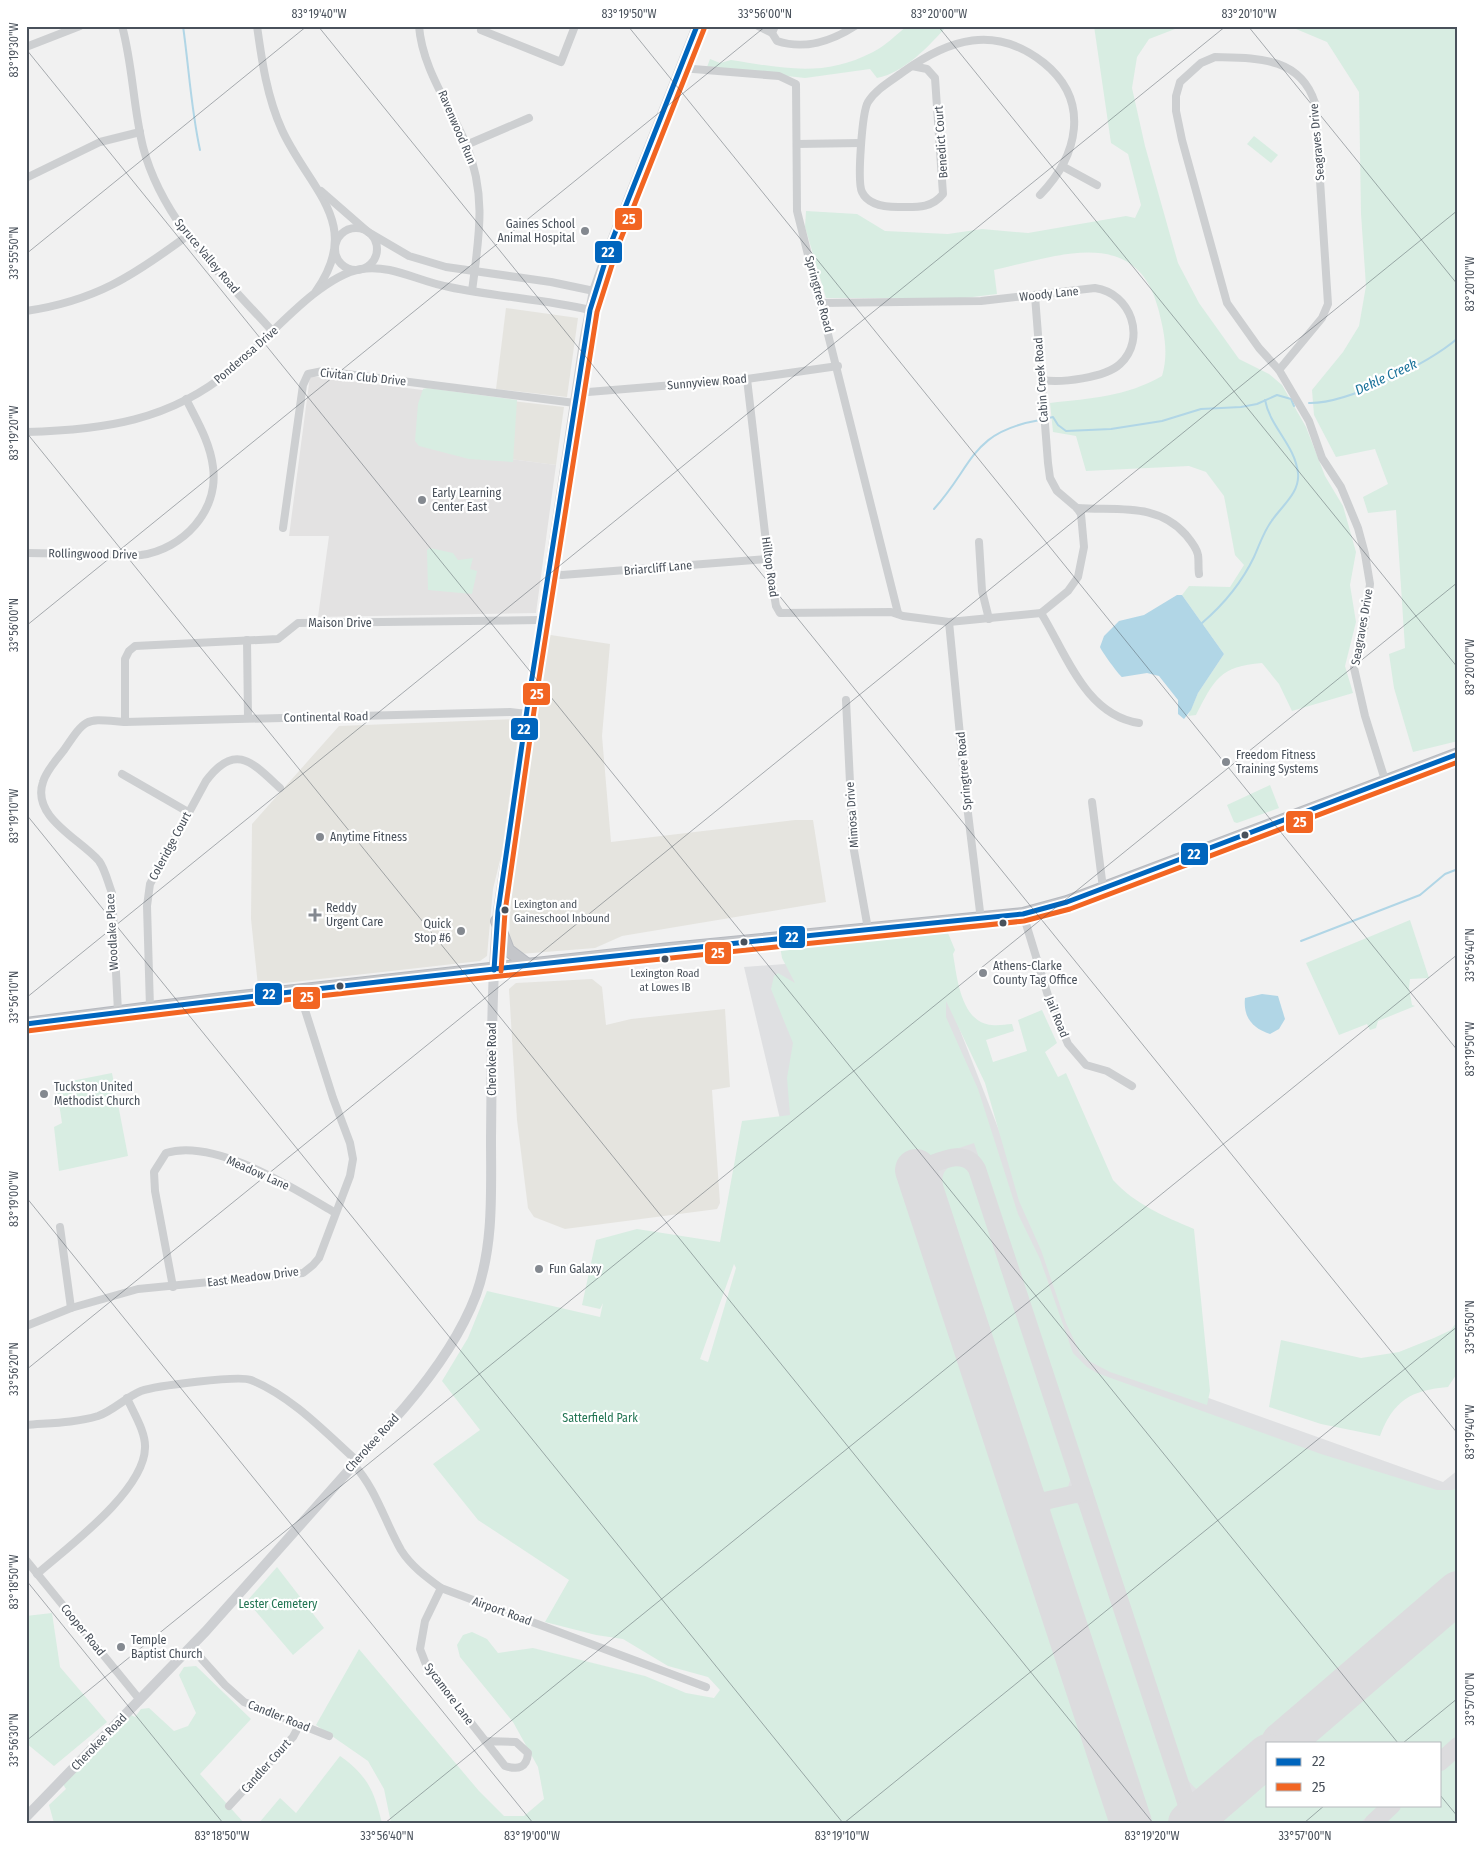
<svg xmlns="http://www.w3.org/2000/svg" width="1484" height="1849" font-family="'Fira Sans Condensed',sans-serif">
<style>
.commercial{fill:#e5e4df}
.education{fill:#e3e2e2}
.airport{fill:#dfe0e2;fill-rule:evenodd}
.green{fill:#d8ede2;fill-rule:evenodd}
.water{fill:#b1d6e6}
.lines{fill:none;stroke-linecap:round;stroke-linejoin:round}
.stream{stroke:#b1d6e6;stroke-width:2}
.taxiway{stroke:#dcdcde;stroke-width:18}
.runway{stroke:#dcdcde;stroke-width:42}
.trunk-casing{stroke:#b6b9bf;stroke-width:14}
.minor{stroke:#cdcfd1;stroke-width:8}
.secondary{stroke:#cdcfd2;stroke-width:10}
.trunk{stroke:#c4c6ca;stroke-width:12}
.bus-1-casing{stroke:#fff;stroke-width:9}
.bus-2-casing{stroke:#fff;stroke-width:9}
.bus-1{stroke:#0065bd;stroke-width:5}
.bus-2{stroke:#f26522;stroke-width:5}
.ticks{fill:none;stroke:#49515b;stroke-width:1;stroke-opacity:0.45}
.poi-dot{fill:#848990;stroke:#fff;stroke-width:2}
.bus-dot{fill:#49515b;stroke:#fff;stroke-width:2}
.labels{text-anchor:middle;dominant-baseline:central;stroke-width:4.5;stroke-linejoin:round;paint-order:stroke}
.bus-label{font-size:11px;fill:#49515b;stroke:#fff;text-anchor:start}
.street-label{font-size:12px;fill:#49515b;stroke:#fff}
.poi-label{font-size:12px;fill:#49515b;stroke:#fff;text-anchor:start}
.park-label{font-size:12px;fill:#227553;stroke:#fff}
.water-label{font-size:14px;font-style:italic;fill:#1c749b;stroke:#fff}
.line-badge{stroke:#fff;stroke-width:2}
.badge-label{font-size:14px;text-anchor:middle;font-weight:bold;fill:#fff}
.neatline{fill:none;stroke:#49515b;stroke-width:2}
.ticks-label{font-size:12px;text-anchor:middle;fill:#49515b}
</style>
<rect width="100%" height="100%" fill="#f1f1f1"/>
<g class="commercial">
<path d="M506,308l72,10 -11,79 -71,-8z"/>
<path d="M487,398l77,9 -8,58 -78,-10z"/>
<path d="M544,634l66,10 -8,92 9,106 184,-22h18l13,82 -204,34 -27,12 -75,6 -11,-9 3,-77z"/>
<path d="M515,719l5,1 -18,132 -9,37 -6,67 -7,5 -222,25 -7,-67 1,-95 87,-98z"/>
<path d="M592,979l10,8 4,38 25,-6 94,-10 5,78 -18,3 8,113 -3,6 -152,20 -31,-12 -6,-9 -11,-88 -8,-131 7,-6z"/>
</g>
<path class="education" d="M310,376l177,22 -9,57 78,10 -20,148 -218,4 11,-81h-40z"/>
<path class="airport" d="M930,953l156,401 357,128 15,-12v353h-619l89,-79 -184,-777zM1268,1743h172v62h-172z"/>
<g class="green">
<path d="M907,26h40c-18,20 -43,47 -70,52l-7,-9 -65,9 -98,-11 3,-8 10,4 11,-3c53,8 92,18 142,-8 12,-6 23,-17 34,-26z"/>
<path d="M1094,26h96l-15,3 -26,10 -12,18 -5,31 13,58 33,117 21,40 40,56 30,15 13,11 24,42 19,49 18,30 13,46 -6,33 6,37 -11,44 8,27 -61,18 -13,-27 -17,-21c-42,3 -48,17 -66,52l-8,1 10,-23 26,-39 -42,-59 7,-9 41,1 14,-22 -9,-10 -11,-59 -18,-24 -17,-6 -103,5 -10,-35 -23,-4 -3,-29c42,-5 75,-6 112,-27 7,-23 2,-45 -4,-68 -22,-84 -103,-51 -164,-38l3,24 -32,4h-139l-21,-71 1,-16 51,3 28,17 63,3 34,-5 46,4 98,-17 9,2 6,-13 -13,-51 -17,-11z"/>
<path d="M1276,26h182v715l-45,11 -19,-64 -5,-34 16,-6 -9,-138 -28,3 -5,-16 25,-13 -13,-35 -39,8 -22,-42 -2,-25 31,-38 16,-26 7,-40 -5,-72 -2,-122 -32,-50 -31,-13z"/>
<path d="M1254,136l24,19 -7,8 -24,-19z"/>
<path d="M427,388l90,12 -4,62 -44,-3 -50,-13 -4,-5 3,-37 5,-15z"/>
<path d="M430,548l23,5 5,7 15,-2 -3,11 7,2 -5,23 -44,-4 -1,-40z"/>
<path d="M1270,785l9,23 -42,15 -3,-1 -7,-17z"/>
<path d="M1410,920l19,58 -19,1 -1,9 3,17 3,1 -37,15 -2,7 -6,2 -3,-6 -28,11 -33,-72z"/>
<path d="M937,933h11l7,17 -2,4c4,23 8,69 39,71 7,1 14,-1 20,-1l2,7 -28,9 7,22 34,-11 -9,-31 24,-10 15,33 -12,9 13,25 8,-4 47,107c23,25 51,36 81,49l16,162 -3,14 -97,-33 -23,-12 -7,-7 -14,-30 -25,-73 -22,-49 -34,-118 -39,-82v16l32,72 40,125 22,45 33,94 14,14 10,6 224,81 116,36h15l6,-3v85l-257,220c-19,-10 -25,-40 -32,-59l-195,-590 -78,26 18,54 9,10 194,590h-726l-7,-34 -16,-28 -52,-36 43,-76 120,142 25,25h20l20,-17 -6,-32 -25,-45 -53,-65 -3,-12 6,-10 9,-3 15,7 11,14 35,-5 112,28 41,17 28,5 6,-8 -12,-13 -40,-11 -45,-27 -27,-4 -51,-13 24,-42 -91,-60 -45,-56 47,-34 -38,-49 26,-43 19,-47 113,26 3,-14 -3,6 -18,-4 14,-65 41,-11 83,13 22,-121 48,-6 -3,-37 6,-35 -22,-54 3,-13 4,-3 17,10 -13,-25 -2,-12zM734,1264l2,4 -28,94 -8,-3z"/>
<path d="M112,1073l16,83 -69,15 -5,-44 8,-4 -6,-39z"/>
<path d="M955,1164l10,1 9,9 98,300 -4,13 -15,7 -8,1 -9,-8 -85,-257c1,-6 2,-11 1,-16 -4,-17 -21,-41 3,-50z"/>
<path d="M1458,1320v52l-10,15c-37,3 -55,14 -68,49l-59,-12 -52,-17 12,-67 80,18 38,-6 35,-14 17,-8z"/>
<path d="M1064,1502h11l8,6 84,256 11,44 -1,5 -11,10h-18l-101,-301 4,-14z"/>
<path d="M277,1567l47,61 -31,27 -46,-54z"/>
<path d="M1458,1610v125l-18,16v-8h-137z"/>
<path d="M52,1613l8,54 47,55 -53,44 -28,-23v-127z"/>
<path d="M196,1666l55,53 -51,55 44,49h-190l-5,-18 17,-16 -3,-5 68,-69 4,2 6,-8 8,-1 25,23 14,-5 8,-13 -17,-38 5,-8z"/>
<path d="M1458,1755v68h-75l19,-18h38v-34z"/>
<path d="M340,1756c28,20 34,35 42,67h-123l21,-25 16,15z"/>
<path d="M1268,1773v32h112l-20,18h-150z"/>
</g>
<g class="water">
<path d="M1177,595h5l42,59 -26,39 -7,17 -7,9 -6,-5v-14l-19,-24 -12,-3 -25,4c-3,-2 -20,-25 -22,-30l4,-11 15,-15 25,-6z"/>
<path d="M1262,994l16,2 7,23 -6,10 -9,5c-18,-6 -27,-17 -25,-36z"/>
</g>
<g class="lines">
<g class="stream">
<path d="M183,26c6,42 8,83 17,124"/>
<path d="M1309,403c38,1 120,-40 149,-65"/>
<path d="M1049,418l4,-1 5,8 8,6 45,-2 51,-8 39,-12 40,-2 16,-3 20,-9 14,4 3,7"/>
<path d="M934,509c40,-44 36,-77 106,-89"/>
<path d="M1202,623c21,-18 40,-41 52,-66 6,-13 10,-27 19,-38 10,-14 27,-27 25,-46 -3,-28 -28,-46 -33,-73"/>
<path d="M1301,941l119,-46 25,-21 13,-5"/>
</g>
<g class="taxiway">
<path d="M916,1170c20,-6 48,-25 61,-1l216,654"/>
<path d="M1027,1505l57,-13"/>
<path d="M1440,1762l18,-16"/>
<path d="M1373,1823l19,-18"/>
</g>
<g class="runway">
<path d="M916,1170l215,653"/>
<path d="M1282,1743l176,-151"/>
<path d="M1189,1823l79,-68"/>
</g>
<defs>
<g id="trunk">
<path d="M497,921l11,29 21,16"/>
<path d="M26,1024l196,-25 448,-50 353,-35 44,-12 391,-148"/>
</g>
</defs>
<use href="#trunk" class="trunk-casing"/>
<g class="minor">
<path d="M122,26c11,40 11,81 21,121 20,76 80,129 130,185"/>
<path d="M257,26c5,36 10,71 25,104 27,59 82,93 34,161"/>
<path d="M419,26c3,42 31,80 47,118 21,51 13,93 6,147"/>
<path d="M758,26l14,7"/>
<path d="M775,26l-3,7 5,8c27,9 55,0 78,-15"/>
<path d="M481,30l80,32 14,-36"/>
<path d="M26,47l54,-21"/>
<path d="M1215,57c40,1 85,-1 100,46l13,201 -6,14 -43,52 -20,-22 -32,-45 -45,-163 -6,-29v-15l4,-14 21,-19z"/>
<path d="M912,66l15,3 8,9 8,116c-12,15 -27,13 -45,13 -13,0 -30,-2 -36,-15 -5,-10 0,-80 6,-90 8,-13 23,-21 35,-30 46,-33 92,-48 141,-9 47,38 34,93 -4,132"/>
<path d="M681,68l98,8 17,8 1,127 101,402"/>
<path d="M797,144l64,-1"/>
<path d="M466,145l63,-27"/>
<path d="M1062,166l35,19"/>
<path d="M26,178l74,-36 40,-10"/>
<path d="M321,191l47,41 41,24 37,11 105,15 43,9"/>
<circle cx="356" cy="249" r="21"/>
<path d="M821,303l160,-2 114,-13c36,5 52,51 25,76 -15,14 -59,19 -78,16"/>
<path d="M26,311c69,-10 107,-35 161,-75"/>
<path d="M1279,370l30,51 13,37 19,29 17,41 7,26 5,30 -6,46 -10,38 11,48 20,64"/>
<path d="M747,379l21,180 8,47 4,7 111,-1 12,4 46,6 92,-9 27,-22 10,-14 6,-30 -3,-33 -4,-6 -20,-17 -7,-13 -2,-15 -13,-167"/>
<path d="M576,393l171,-14 91,-13"/>
<path d="M26,432c77,-2 144,-11 205,-62 35,-28 86,-93 130,-101 31,-5 58,13 88,18 47,10 94,12 141,23"/>
<path d="M1077,508c40,3 80,-6 109,27 5,6 11,13 12,20 1,6 0,13 1,19"/>
<path d="M283,528l20,-143 5,-11 15,-3 252,32"/>
<path d="M979,542l3,49 7,28"/>
<path d="M26,553c25,0 49,1 73,1 14,1 28,2 42,1 42,-6 78,-44 72,-88 -3,-25 -16,-46 -27,-68"/>
<path d="M548,573l14,2 206,-16"/>
<path d="M1041,613c25,40 44,102 98,110"/>
<path d="M949,622l17,175 15,123"/>
<path d="M247,640l1,78"/>
<path d="M846,700l7,145 15,84"/>
<path d="M125,722v-63l4,-8 6,-5 143,-7 20,-16 243,-3"/>
<path d="M122,774l66,38"/>
<path d="M1092,802l11,86"/>
<path d="M1023,914l26,85 19,45 18,21 21,6 25,15"/>
<path d="M150,1008l-3,-102 3,-22 56,-103c29,-39 46,-19 74,7"/>
<path d="M118,1012l-6,-119c-4,-10 -7,-24 -13,-32 -19,-22 -68,-44 -56,-79 3,-11 14,-23 21,-32 23,-34 21,-31 61,-28l385,-10 17,2"/>
<path d="M60,1227l11,81"/>
<path d="M173,1287l-18,-96 -1,-19 12,-19c49,-15 127,35 168,59"/>
<path d="M26,1326l45,-18 67,-19 165,-16 10,-8 6,-7 31,-82 3,-17 -3,-16 -17,-45 -34,-107"/>
<path d="M26,1425c24,-2 49,-2 72,-9 15,-5 28,-19 43,-25 14,-5 98,-16 110,-11 40,16 74,52 106,81"/>
<path d="M354,1465c22,24 31,57 47,85 10,16 25,27 40,38l265,99"/>
<path d="M26,1560l114,140"/>
<path d="M37,1574c31,-27 107,-83 108,-126 1,-16 -12,-36 -18,-50"/>
<path d="M441,1588l-16,33 -5,28 7,18 78,99c13,4 22,2 23,-13l-12,-11 -31,-1"/>
<path d="M191,1647l34,38 19,17 85,34"/>
<path d="M229,1806l64,-69 7,-13"/>
</g>
<path class="secondary" d="M26,1817l180,-186 199,-224c29,-34 55,-70 71,-112 18,-50 15,-104 15,-157 1,-76 0,-152 7,-227l87,-575 9,-45 17,-48 86,-217"/>
<use href="#trunk" class="trunk"/>
<defs>
<g id="bus-1">
<path d="M494,970l4,-59 30,-208 62,-393 21,-67 86,-217"/>
<path d="M26,1024c332,-42 664,-77 997,-110l44,-12 391,-148"/>
</g>
<g id="bus-2">
<path d="M501,971l4,-59 30,-208 62,-392 21,-66 86,-217"/>
<path d="M27,1031c332,-42 665,-75 997,-110l46,-12 388,-147"/>
</g>
</defs>
<use href="#bus-1" class="bus-1-casing"/>
<use href="#bus-2" class="bus-2-casing"/>
<use href="#bus-1" class="bus-1"/>
<use href="#bus-2" class="bus-2"/>
</g>
<path class="ticks" d="M318,26l1140,1408M628,26l830,1025M938,26l520,642M1248,26l210,259M26,49l1372,1694M26,254l281,-228M26,432l1127,1391M26,626l740,-600M26,814l817,1009M26,998l1200,-972M26,1197l507,626M26,1370l1432,-1160M26,1580l197,243M26,1741l1432,-1159M1403,1743l55,-45M1440,1795l18,22M385,1823l1073,-869M844,1823l614,-497M1304,1823l21,-18"/>
<g class="poi-dot">
<circle cx="585" cy="231" r="5"/>
<circle cx="422" cy="500" r="5"/>
<circle cx="1226" cy="762" r="5"/>
<circle cx="320" cy="837" r="5"/>
<path d="M312.5 907.5h5v5h5v5h-5v5h-5v-5h-5v-5h5z"/>
<circle cx="461" cy="931" r="5"/>
<circle cx="983" cy="973" r="5"/>
<circle cx="44" cy="1094" r="5"/>
<circle cx="539" cy="1269" r="5"/>
<circle cx="121" cy="1647" r="5"/>
</g>
<g class="bus-dot">
<circle cx="1245" cy="835" r="4.5"/>
<circle cx="505" cy="910" r="4.5"/>
<circle cx="1003" cy="923" r="4.5"/>
<circle cx="744" cy="942" r="4.5"/>
<circle cx="665" cy="959" r="4.5"/>
<circle cx="340" cy="986" r="4.5"/>
</g>
<g class="labels">
<g class="bus-label">
<text x="514" y="904">Lexington and<tspan x="514" dy="14">Gaineschool Inbound</tspan></text>
<text x="665" y="973" text-anchor="middle">Lexington Road<tspan x="665" dy="14">at Lowes IB</tspan></text>
</g>
<g class="street-label">
<text transform="translate(457 127) rotate(67)">Ravenwood Run</text>
<text transform="translate(941 142) rotate(-94)">Benedict Court</text>
<text transform="translate(1317 142) rotate(-95)">Seagraves Drive</text>
<text transform="translate(207 256) rotate(50)">Spruce Valley Road</text>
<text transform="translate(819 294) rotate(75)">Springtree Road</text>
<text transform="translate(1049 294) rotate(-6)">Woody Lane</text>
<text transform="translate(246 355) rotate(-41)">Ponderosa Drive</text>
<text transform="translate(363 377) rotate(6)">Civitan Club Drive</text>
<text transform="translate(1041 380) rotate(-94)">Cabin Creek Road</text>
<text transform="translate(707 382) rotate(-5)">Sunnyview Road</text>
<text transform="translate(93 554) rotate(1)">Rollingwood Drive</text>
<text transform="translate(770 567) rotate(82)">Hilltop Road</text>
<text transform="translate(658 568) rotate(-5)">Briarcliff Lane</text>
<text x="340" y="623">Maison Drive</text>
<text transform="translate(1362 627) rotate(-80)">Seagraves Drive</text>
<text transform="translate(326 717) rotate(-1)">Continental Road</text>
<text transform="translate(964 771) rotate(-95)">Springtree Road</text>
<text transform="translate(852 815) rotate(-94)">Mimosa Drive</text>
<text transform="translate(170 846) rotate(-62)">Coleridge Court</text>
<text transform="translate(112 932) rotate(-93)">Woodlake Place</text>
<text transform="translate(1057 1017) rotate(68)">Jail Road</text>
<text transform="translate(492 1059) rotate(-90)">Cherokee Road</text>
<text transform="translate(258 1173) rotate(24)">Meadow Lane</text>
<text transform="translate(253 1277) rotate(-7)">East Meadow Drive</text>
<text transform="translate(372 1443) rotate(-48)">Cherokee Road</text>
<text transform="translate(502 1611) rotate(20)">Airport Road</text>
<text transform="translate(83 1630) rotate(51)">Cooper Road</text>
<text transform="translate(449 1694) rotate(53)">Sycamore Lane</text>
<text transform="translate(279 1716) rotate(22)">Candler Road</text>
<text transform="translate(99 1742) rotate(-46)">Cherokee Road</text>
<text transform="translate(266 1766) rotate(-48)">Candler Court</text>
</g>
<g class="poi-label">
<text x="575" y="224" text-anchor="end">Gaines School<tspan x="575" dy="14">Animal Hospital</tspan></text>
<text x="432" y="493">Early Learning<tspan x="432" dy="14">Center East</tspan></text>
<text x="1236" y="755">Freedom Fitness<tspan x="1236" dy="14">Training Systems</tspan></text>
<text x="330" y="837">Anytime Fitness</text>
<text x="326" y="908">Reddy<tspan x="326" dy="14">Urgent Care</tspan></text>
<text x="451" y="924" text-anchor="end">Quick<tspan x="451" dy="14">Stop #6</tspan></text>
<text x="993" y="966">Athens-Clarke<tspan x="993" dy="14">County Tag Office</tspan></text>
<text x="54" y="1087">Tuckston United<tspan x="54" dy="14">Methodist Church</tspan></text>
<text x="549" y="1269">Fun Galaxy</text>
<text x="131" y="1640">Temple<tspan x="131" dy="14">Baptist Church</tspan></text>
</g>
<g class="park-label">
<text x="600" y="1418">Satterfield Park</text>
<text x="278" y="1604">Lester Cemetery</text>
</g>
<g class="water-label">
<text transform="translate(1386 377) rotate(-25)">Dekle Creek</text>
</g>
</g>
<g class="line-badge">
<rect x="614" y="207" width="29" height="24" rx="5" fill="#f26522"/>
<rect x="594" y="240" width="29" height="24" rx="5" fill="#0065bd"/>
<rect x="522" y="682" width="29" height="24" rx="5" fill="#f26522"/>
<rect x="510" y="717" width="29" height="24" rx="5" fill="#0065bd"/>
<rect x="1285" y="810" width="29" height="24" rx="5" fill="#f26522"/>
<rect x="1180" y="842" width="29" height="24" rx="5" fill="#0065bd"/>
<rect x="778" y="925" width="28" height="24" rx="5" fill="#0065bd"/>
<rect x="704" y="941" width="28" height="24" rx="5" fill="#f26522"/>
<rect x="254" y="982" width="29" height="24" rx="5" fill="#0065bd"/>
<rect x="292" y="986" width="29" height="24" rx="5" fill="#f26522"/>
</g>
<g class="badge-label">
<text x="629" y="224">25</text>
<text x="608" y="257">22</text>
<text x="537" y="699">25</text>
<text x="524" y="734">22</text>
<text x="1300" y="827">25</text>
<text x="1194" y="859">22</text>
<text x="792" y="942">22</text>
<text x="718" y="958">25</text>
<text x="269" y="999">22</text>
<text x="307" y="1002">25</text>
</g>
<rect width="1484" height="1849" fill="none" stroke="#ffffff" stroke-width="55"/>
<rect x="1266" y="1742" width="175" height="65" fill="#ffffff" stroke="#b6b9bd"/>
<rect x="1276" y="1758" width="25" height="8" fill="#0065bd" stroke="#b6b9bd"/>
<text x="1312" y="1766" font-size="15" fill="#49515b">22</text>
<rect x="1276" y="1783" width="25" height="8" fill="#f26522" stroke="#b6b9bd"/>
<text x="1312" y="1792" font-size="15" fill="#49515b">25</text>
<rect x="28" y="28" width="1428" height="1794" class="neatline"/>
<g class="ticks-label">
<text x="319" y="18">83°19'40"W</text>
<text x="629" y="18">83°19'50"W</text>
<text x="765" y="18">33°56'00"N</text>
<text x="939" y="18">83°20'00"W</text>
<text x="1249" y="18">83°20'10"W</text>
<text transform="translate(14 50) rotate(-90)" y="4">83°19'30"W</text>
<text transform="translate(14 253) rotate(-90)" y="4">33°55'50"N</text>
<text transform="translate(1470 284) rotate(-90)" y="4">83°20'10"W</text>
<text transform="translate(14 433) rotate(-90)" y="4">83°19'20"W</text>
<text transform="translate(14 625) rotate(-90)" y="4">33°56'00"N</text>
<text transform="translate(1470 667) rotate(-90)" y="4">83°20'00"W</text>
<text transform="translate(14 816) rotate(-90)" y="4">83°19'10"W</text>
<text transform="translate(1470 955) rotate(-90)" y="4">33°56'40"N</text>
<text transform="translate(14 997) rotate(-90)" y="4">33°56'10"N</text>
<text transform="translate(1470 1049) rotate(-90)" y="4">83°19'50"W</text>
<text transform="translate(14 1199) rotate(-90)" y="4">83°19'00"W</text>
<text transform="translate(1470 1327) rotate(-90)" y="4">33°56'50"N</text>
<text transform="translate(14 1369) rotate(-90)" y="4">33°56'20"N</text>
<text transform="translate(1470 1432) rotate(-90)" y="4">83°19'40"W</text>
<text transform="translate(14 1582) rotate(-90)" y="4">83°18'50"W</text>
<text transform="translate(1470 1699) rotate(-90)" y="4">33°57'00"N</text>
<text transform="translate(14 1740) rotate(-90)" y="4">33°56'30"N</text>
<text x="222" y="1840">83°18'50"W</text>
<text x="387" y="1840">33°56'40"N</text>
<text x="532" y="1840">83°19'00"W</text>
<text x="842" y="1840">83°19'10"W</text>
<text x="1152" y="1840">83°19'20"W</text>
<text x="1305" y="1840">33°57'00"N</text>
</g>
</svg>
